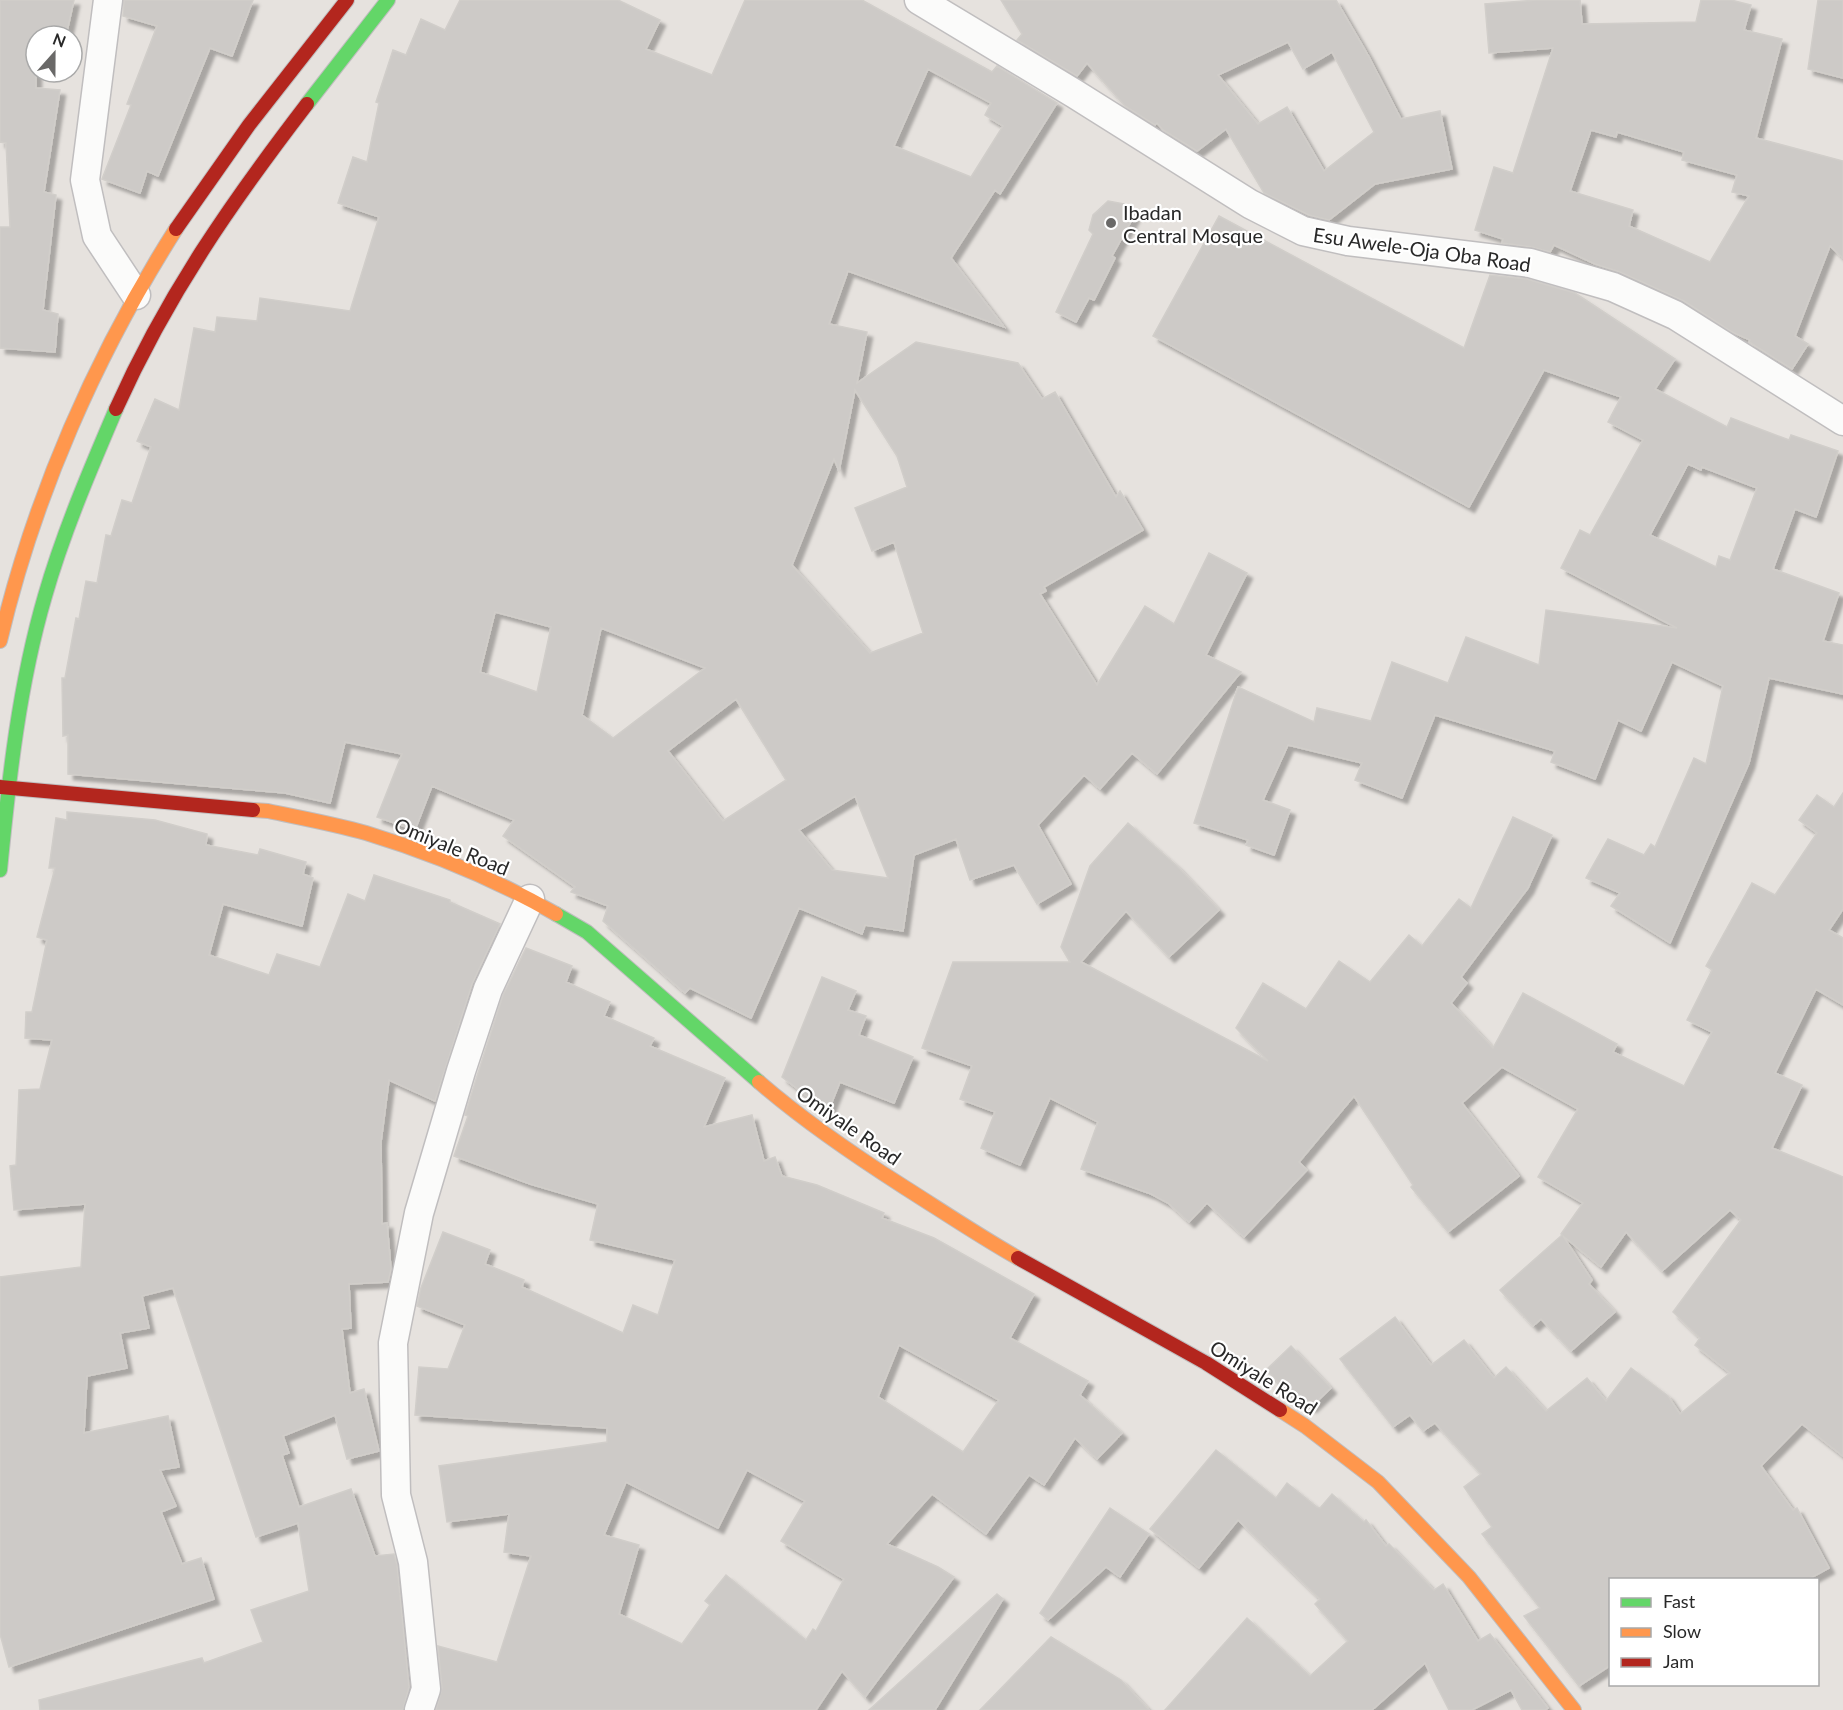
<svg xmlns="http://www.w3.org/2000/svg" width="1843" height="1710" font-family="Lato,sans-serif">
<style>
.building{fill:#cdcac7;stroke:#d1ceca;stroke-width:1.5;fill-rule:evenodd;filter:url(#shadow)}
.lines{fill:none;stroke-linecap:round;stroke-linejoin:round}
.street-casing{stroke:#c0bebf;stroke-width:31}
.fast-casing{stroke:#c0bebf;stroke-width:16}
.slow-casing{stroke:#c0bebf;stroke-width:16}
.jam-casing{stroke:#c0bebf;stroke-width:16}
.street{stroke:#fbfbfa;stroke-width:28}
.fast{stroke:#63d668;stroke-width:14}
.slow{stroke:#ff974d;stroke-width:14}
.jam{stroke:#b3261e;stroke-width:14}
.poi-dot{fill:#6a6968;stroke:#fff;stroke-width:2}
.labels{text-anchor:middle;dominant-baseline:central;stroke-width:4.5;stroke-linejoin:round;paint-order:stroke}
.poi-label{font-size:20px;fill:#282828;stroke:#fff;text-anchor:start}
.street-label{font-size:20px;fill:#282828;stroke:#fff}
</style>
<defs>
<filter id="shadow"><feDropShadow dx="5.5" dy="5.5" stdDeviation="1.5" flood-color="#0004"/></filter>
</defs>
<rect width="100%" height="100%" fill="#e6e2de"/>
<g class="building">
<path d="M0,0h74l-8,36h-30v52l24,2 -16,102 12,3 -13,115 15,4 -3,38 -55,-4v-121h10l-4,-84 -6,-1z"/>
<path d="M124,0h129l-21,56 -22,-8 -52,128 -11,-5 -7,22 -38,-14 29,-74 -4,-1 30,-78 -34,-10z"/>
<path d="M460,0h158l42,20 -14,29 66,26 33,-75h117l130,72 5,-6 60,37 -57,91 -5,-4 -44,68 53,69 -156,-56 -19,53 38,8 -10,51 59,-41 102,21 24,36 13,-7 61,105 4,-6 23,39 -99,57 2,4 -6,3 57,91 48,-79 29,18 35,-71 38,20 -41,82 35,17 -84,102 -25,-21 -32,36 -16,-14 -46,50 33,59 -34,20 -23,-39 -44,15 -14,-41 -42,16 -11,76 -38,-6 -3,9 -63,-26 -48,110 -61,-30 -5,5 -82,-72 5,-15 -37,-14 4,-5 -72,-51 11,-16 -82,-34 -17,44 -38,-13 25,-63 -57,-12 -15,61 -45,-10 -217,-19v-39l-5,1 -1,-58h3l11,-60 3,1 7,-38 11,2 9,-48 5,1 11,-36 10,3 19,-56 -14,-6 18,-42 24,11 15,-82 21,4 2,-15 40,4 3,-23 90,13 29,-94 -41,-14 15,-46 14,5 12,-59 -3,-1 17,-52 13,5 15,-36 24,11zM928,69l63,34 -6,12 18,11 -32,51 -77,-31zM855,390l42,66 10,31 -52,21 17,43 22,-9 29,91 -53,20 -78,-88 42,-106 5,12zM495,612l56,15 -14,65 -57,-20zM601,628l104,40 -92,70 -31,-23zM736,699l50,81 -63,41 -55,-70zM855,796l33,82 -56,-8 -33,-40z"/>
<path d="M1001,0h335l32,55 33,64 39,-8 12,58 -77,15 -46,36 -20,-5 -45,-22 -38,-64 -29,22 -34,-21 -6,-7 -2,2 -30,-19 -38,-43 -10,13 -60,-36 5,-6zM1288,42l15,27 29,-17 42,80 -50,39 -37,-64 -29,17 -40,-49z"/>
<path d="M1537,0h43l2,24 114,-2 5,-22h30l20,5 -7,25 38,9 -26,99 87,23v97l-13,-12 -35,90 13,8 -16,25 -43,-27 1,-2 -18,-8 -48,-31 -64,-29 -25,-8 -41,-19 -4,7 -18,-5 -30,-4 1,-4 -28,-9 19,-63 19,6 40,-125 -64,5 -4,-49zM1591,130l25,7 1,-5 67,20 -2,8 55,15 -5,17 17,4 -39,66 -81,-36 4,-16 -63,-19z"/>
<path d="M1818,0h25v78l-35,-9z"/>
<path d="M1108,201l16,3 10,12 -22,40 3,2 -21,42 -5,-2 -13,24 -20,-10 37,-78 -4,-4 4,-15z"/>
<path d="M1219,216l245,132 26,-73 37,4 48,14 100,66 -20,30 72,38 4,-9 58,22 2,-5 47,16 -22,66 -21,-8 -22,60 66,24 -16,48 20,4v49l-74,-16 -20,85 -79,180 -59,-37 9,-13 -34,-15 22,-39 36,16 7,-11 4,3 39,-89 12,6 17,-78 -51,-24 -31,69 -23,-11 -23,59 -44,-17 4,-11 -120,-36 -33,83 -47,-18 7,-17 -74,-18 -25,55 27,10 -16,45 -28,-10 2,-5 -54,-17 44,-136 76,35 3,-14 54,13 21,-59 56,21 18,-46 73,28 7,-55 131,18 -116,-60 19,-38 10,5 53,-95 -35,-18 13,-25 -77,-27 -75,137 -316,-171zM1688,464l13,6 1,-3 55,21 -27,72 -11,-4 -3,11 -66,-32z"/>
<path d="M1843,793v116l-14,21 14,8v67l-27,-16 -41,84 27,12 -30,63 71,29v279l-41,-32 -41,42 32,44 4,-2 32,60 -22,12h-196v85l-32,21 -55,-70 16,-8 -58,-74 10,-7 -28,-40 17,-13 -46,-51 -12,8 -13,-16 -17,12 -53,-68 55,-42 36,48 33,-25 30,38 12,-11 40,44 41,-33 19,23 25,-33 37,28 12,18 50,-41 -35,-28 5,-7 -27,-26 68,-92 -11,-10 -68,61 -36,-39 -25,35 -38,-31 29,44 -3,4 26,28 -44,39 -30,-32 -8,7 -33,-36 62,-55 -1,-1 22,-31 -45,-26 40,-68 -76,-42 -40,36 57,73 -71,56 -37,-45 2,-2 -59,-89 -55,66 8,8 -63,67 -37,-34 -18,19 -21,-19 -17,-9 -70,-25 17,-47 -48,-24 -30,67 -39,-17 14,-36 -35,-13 12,-33 -50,-18 31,-86h117l-9,-15 29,-81 38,-43 49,43 42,44 -50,47 -43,-46 -45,51 187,99 -32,-33 27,-45 43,26 33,-48 31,21 39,-47 13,11 37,-47 12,9 42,-91 39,18 -24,53 -67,89 6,6 -16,20 42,45 30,-55 94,51 -4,8 71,34 28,-54 -25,-12 25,-50 -6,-4 46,-83 23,12 42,-62 -18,-13 18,-25 17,12z"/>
<path d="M67,812l88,8 52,14 -1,11 52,10 2,-6 46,13 -3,12 10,4 -11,48 -79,-22 -14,51 60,20 8,-21 43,13 28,-73 17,7 9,-26 76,25v2l50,22 -28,60 -37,117 -46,-21 -8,62 1,82 5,-1 4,46 -3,13 -39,2 2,44 -9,1 8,64 14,-4 15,62 -32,8 -12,-44 -52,21 6,17 -7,2 17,52 52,-18 24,67 19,-2 3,11 12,122 -6,23h-363l-1,-10 163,-42 2,5 59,-21 -12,-32 58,-19 -11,-68 -42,14 -83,-249 -31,8 7,32 -29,5 7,35 -40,8 -3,57 84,-17 11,51 -19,3 16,36 -15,6 21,52 19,-6 13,41 -205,68 -9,-33v-357l81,-10 4,-63 -71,6 -4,-44 6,-1 3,-75 21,-1 12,-49 -27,-2 1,-26h6l15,-72 -10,-3 18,-69h-6l7,-50 11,2z"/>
<path d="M526,948l46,18 -6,16 44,20 -6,14 50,22 -4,8 75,32 -21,49 48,-12 12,46 11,-4 7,19 35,9 67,28 -2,5 52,20 100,56 -24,44 78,43 -8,14 42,38 -25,26 -22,-21 -31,47 -15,-10 -43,59 -54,-40 -45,50 51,23 16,10 -89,120 -23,-26 -26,39h-380l6,-22 -4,-42 59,16 34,-106 -27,-4 5,-38 -62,8 -8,-56 168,-24v-14l-192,-13 4,-48 29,2 17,-44 -48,-19 4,-18 22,-56 47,18 -5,14 39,16 -2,7 101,46 10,-28 25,10 17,-55 -85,-20 8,-36 -68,-20 -76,-28 14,-40 -3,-1 12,-39 26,-81zM899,1345l100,55 -36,52 -85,-55zM747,1470l58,31 -24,40 63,38 -28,52 -3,-2 -7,11 -80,-65 -21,26 5,4 -28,39 -63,-30 20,-69 -35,-10 22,-53 92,46z"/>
<path d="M822,977l34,14 -8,19 18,6 -7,19 54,22 -19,46 -54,-21 -12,30 -46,-35z"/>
<path d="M1291,1346l40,42 -20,19 -22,-14 -23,-23z"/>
<path d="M1216,1450l60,48 11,-15 30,24 3,1 12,-14 32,28 2,-2 20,26 3,-2 45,46 9,-6 35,57 12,-7 58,74 -3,2h-23l-11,-20 -39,20h-23l-24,-47 -53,47h-207l82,-92 63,58 38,-35 -33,-37 5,-5 -82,-79 -39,48 -49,-39z"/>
<path d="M1110,1508l39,26 -29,43 -14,-10 -58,53 -8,-7z"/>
<path d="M997,1594l6,5 -68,111h-66z"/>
<path d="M1051,1637l70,43 28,30h-169z"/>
</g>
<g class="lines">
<defs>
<g id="street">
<path d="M108,0l-23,180 12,56 39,59"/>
<path d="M919,0l156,94 175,110 53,27 45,10 182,22 83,24 62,28 168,106"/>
<path d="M419,1710l7,-21 -13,-127 -17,-67 -3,-152 26,-130 42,-142 27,-82 42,-90"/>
</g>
<g id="fast">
<path d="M307,104l81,-104"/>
<path d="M0,870c9,-92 19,-185 45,-274 18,-63 45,-126 71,-187"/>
<path d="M556,914l31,18 172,150"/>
</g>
<g id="slow">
<path d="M0,641c34,-145 96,-286 176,-412"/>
<path d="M253,810l15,1c33,7 66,13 98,22 66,20 131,47 190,81"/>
<path d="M759,1082c45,39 95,73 145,105 38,24 75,49 114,71"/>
<path d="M1280,1410l25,16 73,56 91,95 105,133"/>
</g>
<g id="jam">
<path d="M176,229l73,-104 98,-125"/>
<path d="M116,409c51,-114 115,-206 191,-305"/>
<path d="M0,787l253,23"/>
<path d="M1018,1258l188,105 74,47"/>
</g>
</defs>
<use href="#street" class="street-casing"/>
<use href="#fast" class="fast-casing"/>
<use href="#slow" class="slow-casing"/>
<use href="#jam" class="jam-casing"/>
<use href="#street" class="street"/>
<use href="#fast" class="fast"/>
<use href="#slow" class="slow"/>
<use href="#jam" class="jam"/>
</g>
<circle class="poi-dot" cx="1111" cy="223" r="6"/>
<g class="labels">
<g class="poi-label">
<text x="1123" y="212">Ibadan<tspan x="1123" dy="23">Central Mosque</tspan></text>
</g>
<g class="street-label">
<text transform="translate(1422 249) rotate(8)">Esu Awele-Oja Oba Road</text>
<text transform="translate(452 846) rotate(22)">Omiyale Road</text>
<text transform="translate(849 1125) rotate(35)">Omiyale Road</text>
<text transform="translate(1264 1377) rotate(32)">Omiyale Road</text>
</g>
</g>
<rect x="1609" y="1578" width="210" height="108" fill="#ffffff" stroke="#a9a9a9" stroke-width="1.5"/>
<rect x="1621" y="1598" width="30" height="9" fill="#63d668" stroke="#a9a9a9" stroke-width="1.5"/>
<text x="1663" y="1608" font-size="18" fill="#282828">Fast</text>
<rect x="1621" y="1628" width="30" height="9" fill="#ff974d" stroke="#a9a9a9" stroke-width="1.5"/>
<text x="1663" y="1638" font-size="18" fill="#282828">Slow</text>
<rect x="1621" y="1658" width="30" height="9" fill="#b3261e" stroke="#a9a9a9" stroke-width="1.5"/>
<text x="1663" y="1668" font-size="18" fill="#282828">Jam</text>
<g transform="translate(54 54) rotate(21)"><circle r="28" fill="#ffffff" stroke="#a9a9a9" stroke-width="1.5"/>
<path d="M0-4.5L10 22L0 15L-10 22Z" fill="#6a6968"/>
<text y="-9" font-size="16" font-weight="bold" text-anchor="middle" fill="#282828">N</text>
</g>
</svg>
